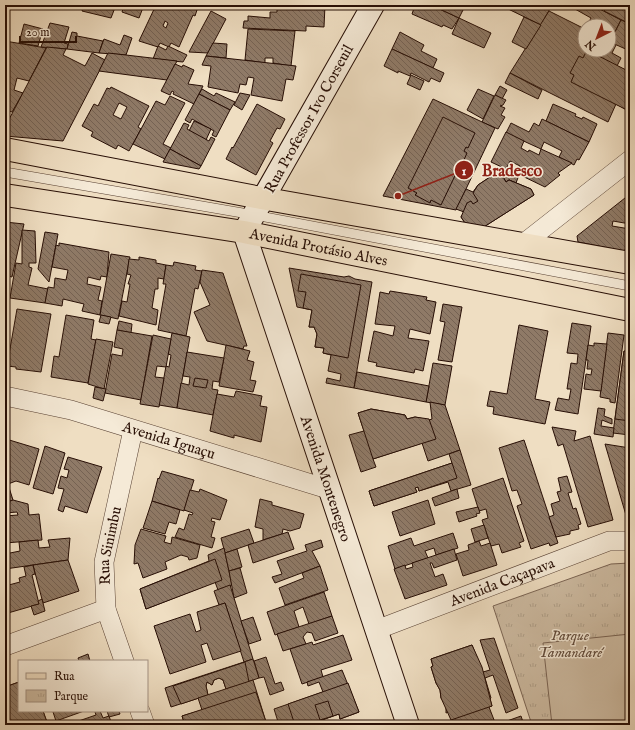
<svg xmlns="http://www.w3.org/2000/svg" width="635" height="730" font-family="'IM FELL English',serif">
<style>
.park{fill:url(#park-tufts);stroke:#7a6454}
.garden{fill:#cdbba2;stroke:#7a6454}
.building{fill:url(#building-back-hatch);stroke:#270e05;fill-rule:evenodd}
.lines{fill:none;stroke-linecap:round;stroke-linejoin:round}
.lane-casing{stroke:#594234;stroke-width:10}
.street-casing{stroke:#594234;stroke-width:20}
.secondary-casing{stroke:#270e05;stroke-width:24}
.primary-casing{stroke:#270e05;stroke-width:24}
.lane{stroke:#f5ead7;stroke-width:9}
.street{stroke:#f5ead7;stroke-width:19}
.secondary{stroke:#f5ead7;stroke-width:22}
.primary{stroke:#efdec2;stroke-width:22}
.labels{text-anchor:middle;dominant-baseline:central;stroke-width:3;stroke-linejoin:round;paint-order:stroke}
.street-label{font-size:15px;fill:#270e05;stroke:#f5ead7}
.park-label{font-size:15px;font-style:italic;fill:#614b3c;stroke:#f5ead7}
.leader{fill:none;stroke:#8f2418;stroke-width:1.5}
.callout-dot{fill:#8f2418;stroke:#f5ead7;stroke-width:1.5}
.mark-label{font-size:12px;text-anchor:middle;font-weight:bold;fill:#fff}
.callout-label{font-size:16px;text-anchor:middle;font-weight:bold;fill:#8f2418;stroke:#f5ead7;stroke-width:3;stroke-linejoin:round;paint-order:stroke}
</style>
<defs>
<pattern id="park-tufts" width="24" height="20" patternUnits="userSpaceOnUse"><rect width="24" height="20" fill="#cdbba2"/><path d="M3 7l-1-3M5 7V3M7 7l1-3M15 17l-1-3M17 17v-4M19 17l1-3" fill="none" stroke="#b0a08a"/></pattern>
<pattern id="building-back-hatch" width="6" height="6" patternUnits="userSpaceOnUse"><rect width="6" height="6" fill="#8f7a67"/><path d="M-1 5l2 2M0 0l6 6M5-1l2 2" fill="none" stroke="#756253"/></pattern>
</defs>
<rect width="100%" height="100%" fill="#efdec2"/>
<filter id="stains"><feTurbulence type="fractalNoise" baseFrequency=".005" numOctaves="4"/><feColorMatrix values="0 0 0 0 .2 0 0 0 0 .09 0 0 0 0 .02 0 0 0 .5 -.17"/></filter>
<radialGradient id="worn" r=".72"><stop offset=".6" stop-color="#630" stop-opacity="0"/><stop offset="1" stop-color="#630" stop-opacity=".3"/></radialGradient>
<path class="park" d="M630,563v162h-98l-39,-119 118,-42z"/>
<path class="garden" d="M630,634v91h-78l-9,-82z"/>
<g class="building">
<path d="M38,5h13l-2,4z"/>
<path d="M84,5h32l-5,13 -29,-7z"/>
<path d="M123,5h21l-5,13 -17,-6 2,-6z"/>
<path d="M156,5h41l-1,4 1,1 -2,6 -2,-1 -14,32 -8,-4 -2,4 -9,-4 -2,4 -19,-6zM165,21l3,2 -2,5 -3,-2z"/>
<path d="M225,5h8l-2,3 -3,1z"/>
<path d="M275,5h50l-1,22 -18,-1v5l-63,-3 1,-7h4v-5l22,2v-6h7v-7z"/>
<path d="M415,5h16l28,13 -7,11 -9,-4 -1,2 -30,-13z"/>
<path d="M431,5h28l5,3 -5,10z"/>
<path d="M500,5h52l-11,20z"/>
<path d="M578,5h14l29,15 -11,22 -1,-16h-22l4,-8 -16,-9z"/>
<path d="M607,5h9l7,3 2,-3h5v14l-2,4 -24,-12z"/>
<path d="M211,11l15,8 -18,34 -19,-1z"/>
<path d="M549,11l36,18v21h24v-9l7,4 -4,8 9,5 -4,8 13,6v31l-1,-1 -4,7 -9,-5 -8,18 -98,-49z"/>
<path d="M524,17l17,8 -15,24 -14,-7z"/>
<path d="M459,18l32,15 -7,15 -32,-14z"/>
<path d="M621,20l9,4v27l-20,-9z"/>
<path d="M50,23l19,4 -5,16 4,1 -1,5 -26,-2z"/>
<path d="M24,24l19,5 -5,17 -19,-3z"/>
<path d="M248,29l47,2 -4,35 -18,-3v-5h-8v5l-20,-3z"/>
<path d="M72,32l5,1v3l26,5 -4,12 -32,-4z"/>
<path d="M400,32l24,13 -3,6 16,8 -4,9 -41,-19z"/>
<path d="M124,35l8,3 -6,17 -27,-2 5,-14 16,6z"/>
<path d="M5,41l41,7 -17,33 -12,-3 -3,12 9,3 -11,19 -7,-2z"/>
<path d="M213,43l14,1 -1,14 -20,-2z"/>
<path d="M158,46l8,4 2,-4 19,9 -4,7 -30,-3z"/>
<path d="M47,47l19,2 -3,6 22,11 7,-13 13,7 -42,81 -58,-5v-9z"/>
<path d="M392,49l52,24 -4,9 -9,-4 -2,4 -18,-9 -1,3 -12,-5v2l-14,-7z"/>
<path d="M587,50l43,22v31l-1,-1 -4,7 -54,-27 3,-7 -4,-2 9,-17 4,2z"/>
<path d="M108,53l18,2 51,6 -10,19 -68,-9z"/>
<path d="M206,56l90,10 -3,14 -7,-1 -4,22 -31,-6 3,-17 -6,-1 -2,8 -6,-1 -2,9 -30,-6 3,-21 -9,-1z"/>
<path d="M175,64l7,3 1,-2 11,5 -6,14 15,2 -9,18 -21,-10 1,-2 -2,-1 -2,4 -9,-4z"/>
<path d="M510,73l32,17 -4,9 -33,-16z"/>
<path d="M411,75l13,6 -4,9 -13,-6z"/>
<path d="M500,86l7,4 -5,9 -7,-4z"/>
<path d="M111,87l38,19 -11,21 3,2 -12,22 -11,-6 -2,4 -25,-13 2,-4 -11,-6 12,-22 4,2 9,-18 3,1zM119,103l8,4 -6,12 -8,-4z"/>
<path d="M202,89l12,7 2,-3 19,9 -5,8 -31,-16z"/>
<path d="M478,89l16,7 -11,23 -16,-9z"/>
<path d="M240,93l10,2 -8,15 -8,-5z"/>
<path d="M199,94l31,16 -14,27 -4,-2 2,-4 -22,-12 -2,4 -5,-3z"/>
<path d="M495,95l11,5 -3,5 -3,1 5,2 -4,7 4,2 -7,12 -16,-7z"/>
<path d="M170,96l15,7 -22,41 8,4 -6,11 -32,-15 23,-43 9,4z"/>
<path d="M433,99l62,29 -39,82 -73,-14z"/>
<path d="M257,104l28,15 -5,10 -3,-1 -7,13 3,2 -17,32 -30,-16 6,-12 1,1z"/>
<path d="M553,104l23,10 -1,2 7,3 1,-2 14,7 -8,18 -43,-21z"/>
<path d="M443,117l32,16 -7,15 -2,-1 -2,4 3,2 -4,9 -1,-1 -21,44 -10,-5 -1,3 -15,-8 2,-2 -9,-5z"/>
<path d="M542,119l47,23 -10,18 -2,-1 -3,6 -15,-8 3,-6 -18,-9 -3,7 -35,-16 5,-10 18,9 5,-9 5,3z"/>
<path d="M194,121l17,8 -5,11 -17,-9z"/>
<path d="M184,123l5,2 -2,4 22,12 2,-4 4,2 -14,27 -31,-17z"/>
<path d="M506,132l18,9 -3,7 7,4 1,-2 10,5 2,-6 31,14 -14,10 2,2 -15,12 -29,-14 4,-7 -10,-5 -4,8 -15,-7z"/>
<path d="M170,149l31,17 -2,3 -36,-7z"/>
<path d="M505,168l14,7 -3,8 -7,-3 -3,2 -6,-7z"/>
<path d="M496,173l6,2 4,7 3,-2 22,9 3,6 -55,35 -12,-4 -6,-9 3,-5 -8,-3 10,-20 7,3 5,-7z"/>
<path d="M496,173l6,2 4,7 3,-2 22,9 3,6 -55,35 -12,-4 -6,-9 6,-14 4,-2 2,3 5,-3 -5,-8 5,-8z"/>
<path d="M630,194v30l-17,-3 -1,5 18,3v13l-6,9 -46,-9 -1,-6z"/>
<path d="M5,222l19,2 -12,53 -4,-1 -3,13z"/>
<path d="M22,230l13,1 1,32h-7v4l3,1 -4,17 20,4 -3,14 -35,-5 6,-35 6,1z"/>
<path d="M45,232l13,2 -9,48 -11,-13z"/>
<path d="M59,243l50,9 -2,25 -6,-1 -1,4 -12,-3 -1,7 14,3 -3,13 4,1 -2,14 -18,-4 2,-7 -21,-5 -1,7 -17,-3 3,-16 6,1 1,-10 11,2 2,-10 -16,-3 4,-22 3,1z"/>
<path d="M111,254l19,3 -12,62 -18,-4z"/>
<path d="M139,257l17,3v3l10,2 -2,14 -6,-1v11h-3l-3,19 6,2 -2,15 -37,-9 3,-15 5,1 3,-18h-2l3,-9 -4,-1 2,-15 10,1z"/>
<path d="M174,262l22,4 -1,4 7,1 -4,18 -3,-1 -9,48 -28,-6 8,-46h-3l3,-19 7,1z"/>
<path d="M289,268l55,9 5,-1 6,3 17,3 -18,106 -28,-5 1,-5 13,3 1,-7 -13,-3 3,-16 -8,-2 1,-5 -9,-1 2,-13 -3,-7h-5l3,-17 -15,-3z"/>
<path d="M202,270l21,3 24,73h-3l-1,3 -36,-8 -13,-29 16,-7 -10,-23z"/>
<path d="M301,274l60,11 -13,73 -25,-5 1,-5 -9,-1 2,-13 -3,-7h-5l3,-17 -9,-2 3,-16 -8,-1z"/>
<path d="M390,291l37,6 -1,3 10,2 -6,32 -20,-5 -2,9 21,3 -6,30 -8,-2 -1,4 -38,-7 1,-3 -9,-2 6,-30 19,5 2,-10 -20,-2 5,-32 9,2z"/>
<path d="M443,304l19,3 -10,55 -14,-2 7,-38 -5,-1z"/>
<path d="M17,309l34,5 -10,58 -25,-3v-2l-9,-1z"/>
<path d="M66,315l28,5 -3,19 5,1 -8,43 -37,-6 3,-21 5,1z"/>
<path d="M101,315l10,2 -2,7 -10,-2z"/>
<path d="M119,321l13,3 -1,9 -14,-3z"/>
<path d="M572,323l19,3 -13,88 -23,-4 3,-12 11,2 2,-11h-4l4,-26 6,1 1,-10 -11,-1z"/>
<path d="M519,325l29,6 -13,68 15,3 -5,22 -52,-10 1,-7 -7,-1 3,-15 17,3z"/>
<path d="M117,330l35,6 -11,64 -36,-7 7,-39 10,2 1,-7 -9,-2z"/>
<path d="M627,331l3,1v6l-4,-1z"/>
<path d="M172,333l18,4 -13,71 -18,-3 7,-39 3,1 2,-12 -3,-1z"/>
<path d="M608,333l16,2 -9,68 -5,-1v-3l-10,-2z"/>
<path d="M153,335l18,4 -5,28 -9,-1 -2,11 9,1 -5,29 -19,-3z"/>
<path d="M96,339l17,3 -9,47 -16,-5z"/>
<path d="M594,343l13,1 -6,47 -17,-2 2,-15 5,1 1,-6h-5l1,-9h-2l2,-15 6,1z"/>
<path d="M226,345l24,6 -3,9 7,2 -4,18 6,1 -3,11 -34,-6z"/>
<path d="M624,351l6,1v83l-17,-2z"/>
<path d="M624,351l6,1v69l-15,-2z"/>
<path d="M187,352l37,6 -5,24 -6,-1 -1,8 6,1 -5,25 -36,-7 4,-25 8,2 1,-8 -7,-1z"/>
<path d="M433,363l19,3 -7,39 -19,-3z"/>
<path d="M357,372l72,14 -3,16 -72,-14z"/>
<path d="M195,378l13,2 -2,8 -13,-2z"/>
<path d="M95,387l11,2 -3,12 -10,-3z"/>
<path d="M236,391l26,5 -2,10 7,1 -6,35 -27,-7v3l-24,-7 7,-37 17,3z"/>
<path d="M430,402l15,3 15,45 -32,11 -6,-18 -49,16 3,8 -15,5 -12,-37 15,-4 -6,-18 13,-4 34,6 2,4 8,-2 14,3 3,-1z"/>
<path d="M598,408l7,1 -1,7 8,3v5l-10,-4 -1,6 13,2 -1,9 -19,-3z"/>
<path d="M371,409l34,6 2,4 8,-2 14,2 7,20 -63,20 -15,-46z"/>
<path d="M552,427l24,4 -2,10 16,-5 23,84 -25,7 -25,-83 -5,2z"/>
<path d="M6,439l33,10 -10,36 -13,-4 -8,3 -3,-9z"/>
<path d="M524,440l34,103 -8,3 -1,-3 -18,6 -14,-43 5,-2 -5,-14 -5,1 -13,-43z"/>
<path d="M605,444l25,4v74h-2z"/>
<path d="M45,446l20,7 -12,41 -20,-6z"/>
<path d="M460,450l11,35 -20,6 -3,-9 -29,9 -1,-4 -3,1 2,4 -43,14 -5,-15 83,-28 -3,-9z"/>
<path d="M68,457l34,10 -15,46 -22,-7 -2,6 -5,-2 6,-21 -6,-1 3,-12 6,2 2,-8 -5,-1z"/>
<path d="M452,463l5,15 -38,13 -1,-4 -3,1 2,4 -43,14 -5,-15z"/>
<path d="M162,471l32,9 -10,31 -32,-10 6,-23 1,1z"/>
<path d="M5,475l8,25 -8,3z"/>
<path d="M567,476l5,16 -4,1 5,16 3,-1 5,16 -3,1 1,4 -9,2v3l-14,3 -7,-20 5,-2 -3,-11 9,-3 -3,-9 4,-1 -3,-13z"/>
<path d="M503,478l21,63 -5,2 2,4 -19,6 -3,-9 -8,2 -9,-26 6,-2 -2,-9 -7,2 -7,-22z"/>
<path d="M200,489l27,11 -7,20 -8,-2 -1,3 4,1 -4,15 4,1 -3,10 -37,-11 4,-9 5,2 5,-16 3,1 1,-2 -9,-3 6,-20 9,2z"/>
<path d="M457,489l2,9 -24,8 -3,-8z"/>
<path d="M260,499l12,3v3l32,9 -4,14 -10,3 -7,-2 -1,5 -19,6v-11l-8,-2z"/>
<path d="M13,500l15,4 1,11 10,-1 3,26 -37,3v-27l13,-1 -1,-3 -12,1v-10z"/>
<path d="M428,500l7,24 -35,12 -8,-24z"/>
<path d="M152,501l28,9 -4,14 -7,-2 -4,12 -22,-6z"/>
<path d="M478,507l2,6 -4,1 1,2 -18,6 -3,-10z"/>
<path d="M484,525l4,13 -13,4 -4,-13z"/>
<path d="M141,529l25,7 -2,6 7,2 1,-7 28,8 -3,13 -8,2 -1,-3 -7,-2 -16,7 2,7 -24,9 -5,-15 -4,1 1,-19z"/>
<path d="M249,529l5,14 -29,10 -4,-15z"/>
<path d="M288,532l6,17 -41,14 -5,-18z"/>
<path d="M453,533l5,15 -22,7 -2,-7 -9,3 3,7 -33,11 -7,-23 23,-8 3,8z"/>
<path d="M70,538l-2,22 -63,9v-15l15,-3 -1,-9 19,-2 1,8 11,-1 -2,-7z"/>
<path d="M321,540l2,7 -11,4 8,15 -45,17 -3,-6 10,-3 -5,-13 30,-10 -2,-6z"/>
<path d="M479,541l2,5 9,-3 7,22 -34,11 -7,-22 13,-4 -1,-5z"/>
<path d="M224,548l8,37 -14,5 -3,-8 -69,27 -6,-20 69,-28 -1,-6z"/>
<path d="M237,549l5,18 -13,4 -4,-18z"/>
<path d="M454,549l3,11 -23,8 -2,-5h-2l5,14 8,-3 4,11 -42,14 -11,-30 11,-4 1,4 7,-2 -1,-4z"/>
<path d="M215,559l7,21 -76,29 -6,-20z"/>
<path d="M68,560l11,31 -36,12 -10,-38z"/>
<path d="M33,565l2,9 -3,1 7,29 -31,9 -3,-9v-18l15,-4 -1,-4 7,-2 -2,-9z"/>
<path d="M320,566l8,24 -43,15 -6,-17 25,-10 -2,-5z"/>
<path d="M240,568l7,25 -13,5 -5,-27z"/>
<path d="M230,585l23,74 -9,3 -19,-59 -6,2 -5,-14z"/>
<path d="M324,592l8,24 -23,8 -6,-17 -9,4 5,16 -24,8 -8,-23z"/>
<path d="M42,599l3,12 -11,4 -3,-9 8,-2 -1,-3z"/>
<path d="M225,603l16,48 -28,9 -6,-17 -6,2 5,17 -36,12 -16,-48 36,-12 6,18 5,-2 -4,-18z"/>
<path d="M332,616l6,17 -23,8 -3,-8 -5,-1 -4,5 3,7 -23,7 -6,-17z"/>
<path d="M253,617l8,23 -12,4 -8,-23z"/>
<path d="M343,635l9,25 -31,10 2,7 -21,7 -12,-35 22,-7 1,3z"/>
<path d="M494,638l24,70 -12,5 -13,-38 -8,3 6,20 -1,1 2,7 -3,1 7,18h-43l-4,-13 -3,1v-8l-5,-7 -1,-8 -4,-7 -5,-16 2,-1 -2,-7 41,-14 11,27 7,-2 -10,-30z"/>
<path d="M472,645l10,22 10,39 -41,14 -10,-22 -1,-8 -4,-7 -5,-16 2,-1 -2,-7z"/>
<path d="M88,654l2,7h-11l-1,-3z"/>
<path d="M266,657l9,27 6,-2 3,8 -14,5 -6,-18 -5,1 -5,-17z"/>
<path d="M253,659l6,19 -33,11 -3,-9 -4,-2 -5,2 -2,5 -5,-3 -1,4 2,9 -37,12 -6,-19z"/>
<path d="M245,662l4,20 -23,7 -3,-9 -4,-2 -5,2 -2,5 -5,-3 -1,4 2,9 -27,9 -8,-18z"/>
<path d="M342,670l17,42 -19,7 -1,-5 -31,11h-29l-5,-16 49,-17 -4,-10 -11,4 -1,-4z"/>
<path d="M253,680l14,45h-82l-3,-9 20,-6 -4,-12z"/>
<path d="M19,682v29h24l5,14h-42l-1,-38z"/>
<path d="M19,682v29h24l5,14h-42l-1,-38z"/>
<path d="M348,683l11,29 -19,7 -1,-5 -32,11h-12l-7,-21z"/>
<path d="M256,692l11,33h-82l-3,-9z"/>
<path d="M328,701l5,15 -13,4 -5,-15z"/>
<path d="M55,711h29l-28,10 -3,-9z"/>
<path d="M96,711h4l3,7 6,-2 3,9h-45l29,-10 -1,-3z"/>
<path d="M107,711h12l1,3 -11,3z"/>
<path d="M521,716l3,9h-16l-1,-4z"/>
<path d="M506,721l1,4h-12h1z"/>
<path d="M371,722l1,3h-11z"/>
</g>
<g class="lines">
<defs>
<path id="lane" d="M5,172l249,43 376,71"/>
<g id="street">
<path d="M523,244l107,-84"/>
<path id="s1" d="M5,396l66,14 260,80"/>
<path id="s2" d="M376,630l233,-89h21"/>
<path d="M5,646l101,-37"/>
<path id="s3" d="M124,661l-18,-52 -2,-47 29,-132"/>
<path d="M140,711l5,14"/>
</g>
<g id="secondary">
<path id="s4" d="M373,5l-129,227 164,493"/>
</g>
<g id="primary">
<path d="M5,149l256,49 369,65"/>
<path id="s5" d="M5,195l239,37 386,78"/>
</g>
</defs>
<use href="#lane" class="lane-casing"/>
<use href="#street" class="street-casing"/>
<use href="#secondary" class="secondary-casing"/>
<use href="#primary" class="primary-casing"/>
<use href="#lane" class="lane"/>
<use href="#street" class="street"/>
<use href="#secondary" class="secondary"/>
<use href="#primary" class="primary"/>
</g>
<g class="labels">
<g class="street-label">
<text transform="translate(309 119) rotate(-61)">Rua Professor Ivo Corseuil</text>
<text stroke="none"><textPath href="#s5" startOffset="318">Avenida Protásio Alves</textPath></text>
<text stroke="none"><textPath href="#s1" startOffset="170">Avenida Iguaçu</textPath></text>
<text stroke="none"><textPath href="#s4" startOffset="521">Avenida Montenegro</textPath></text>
<text stroke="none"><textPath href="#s3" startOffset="119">Rua Sinimbu</textPath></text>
<text stroke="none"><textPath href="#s2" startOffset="135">Avenida Caçapava</textPath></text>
</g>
<g class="park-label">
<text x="570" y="635">Parque<tspan x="570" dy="17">Tamandaré</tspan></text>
</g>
</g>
<path class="leader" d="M398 196L464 170"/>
<g class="callout-dot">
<circle cx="398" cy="196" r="4"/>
<circle cx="464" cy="170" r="10"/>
</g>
<g class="mark-label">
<text x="464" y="175">1</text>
</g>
<g class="callout-label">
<text x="512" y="176">Bradesco</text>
</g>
<rect width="635" height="730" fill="none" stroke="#efdec2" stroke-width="20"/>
<rect x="6" y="6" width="623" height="718" fill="none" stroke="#270e05" stroke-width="2"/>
<rect x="10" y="10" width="615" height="710" fill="none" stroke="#270e05"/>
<rect x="18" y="660" width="130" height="52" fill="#f5ead7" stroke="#a39283"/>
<rect x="26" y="673" width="20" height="6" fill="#efdec2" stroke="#a39283"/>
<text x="54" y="680" font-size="12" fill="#270e05">Rua</text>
<rect x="26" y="690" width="20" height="12" fill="url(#park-tufts)" stroke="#a39283"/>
<text x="54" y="700" font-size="12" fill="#270e05">Parque</text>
<g transform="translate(597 38) rotate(222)"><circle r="19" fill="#f5ead7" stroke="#a39283"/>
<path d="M0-3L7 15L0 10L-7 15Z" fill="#8f2418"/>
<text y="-6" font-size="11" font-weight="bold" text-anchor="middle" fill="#270e05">N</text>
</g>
<path d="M20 36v6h56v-6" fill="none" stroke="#270e05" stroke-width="2"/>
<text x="26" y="36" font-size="12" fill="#270e05" stroke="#f5ead7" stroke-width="3" paint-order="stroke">20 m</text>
<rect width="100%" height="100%" filter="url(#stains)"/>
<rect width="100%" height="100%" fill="url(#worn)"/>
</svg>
